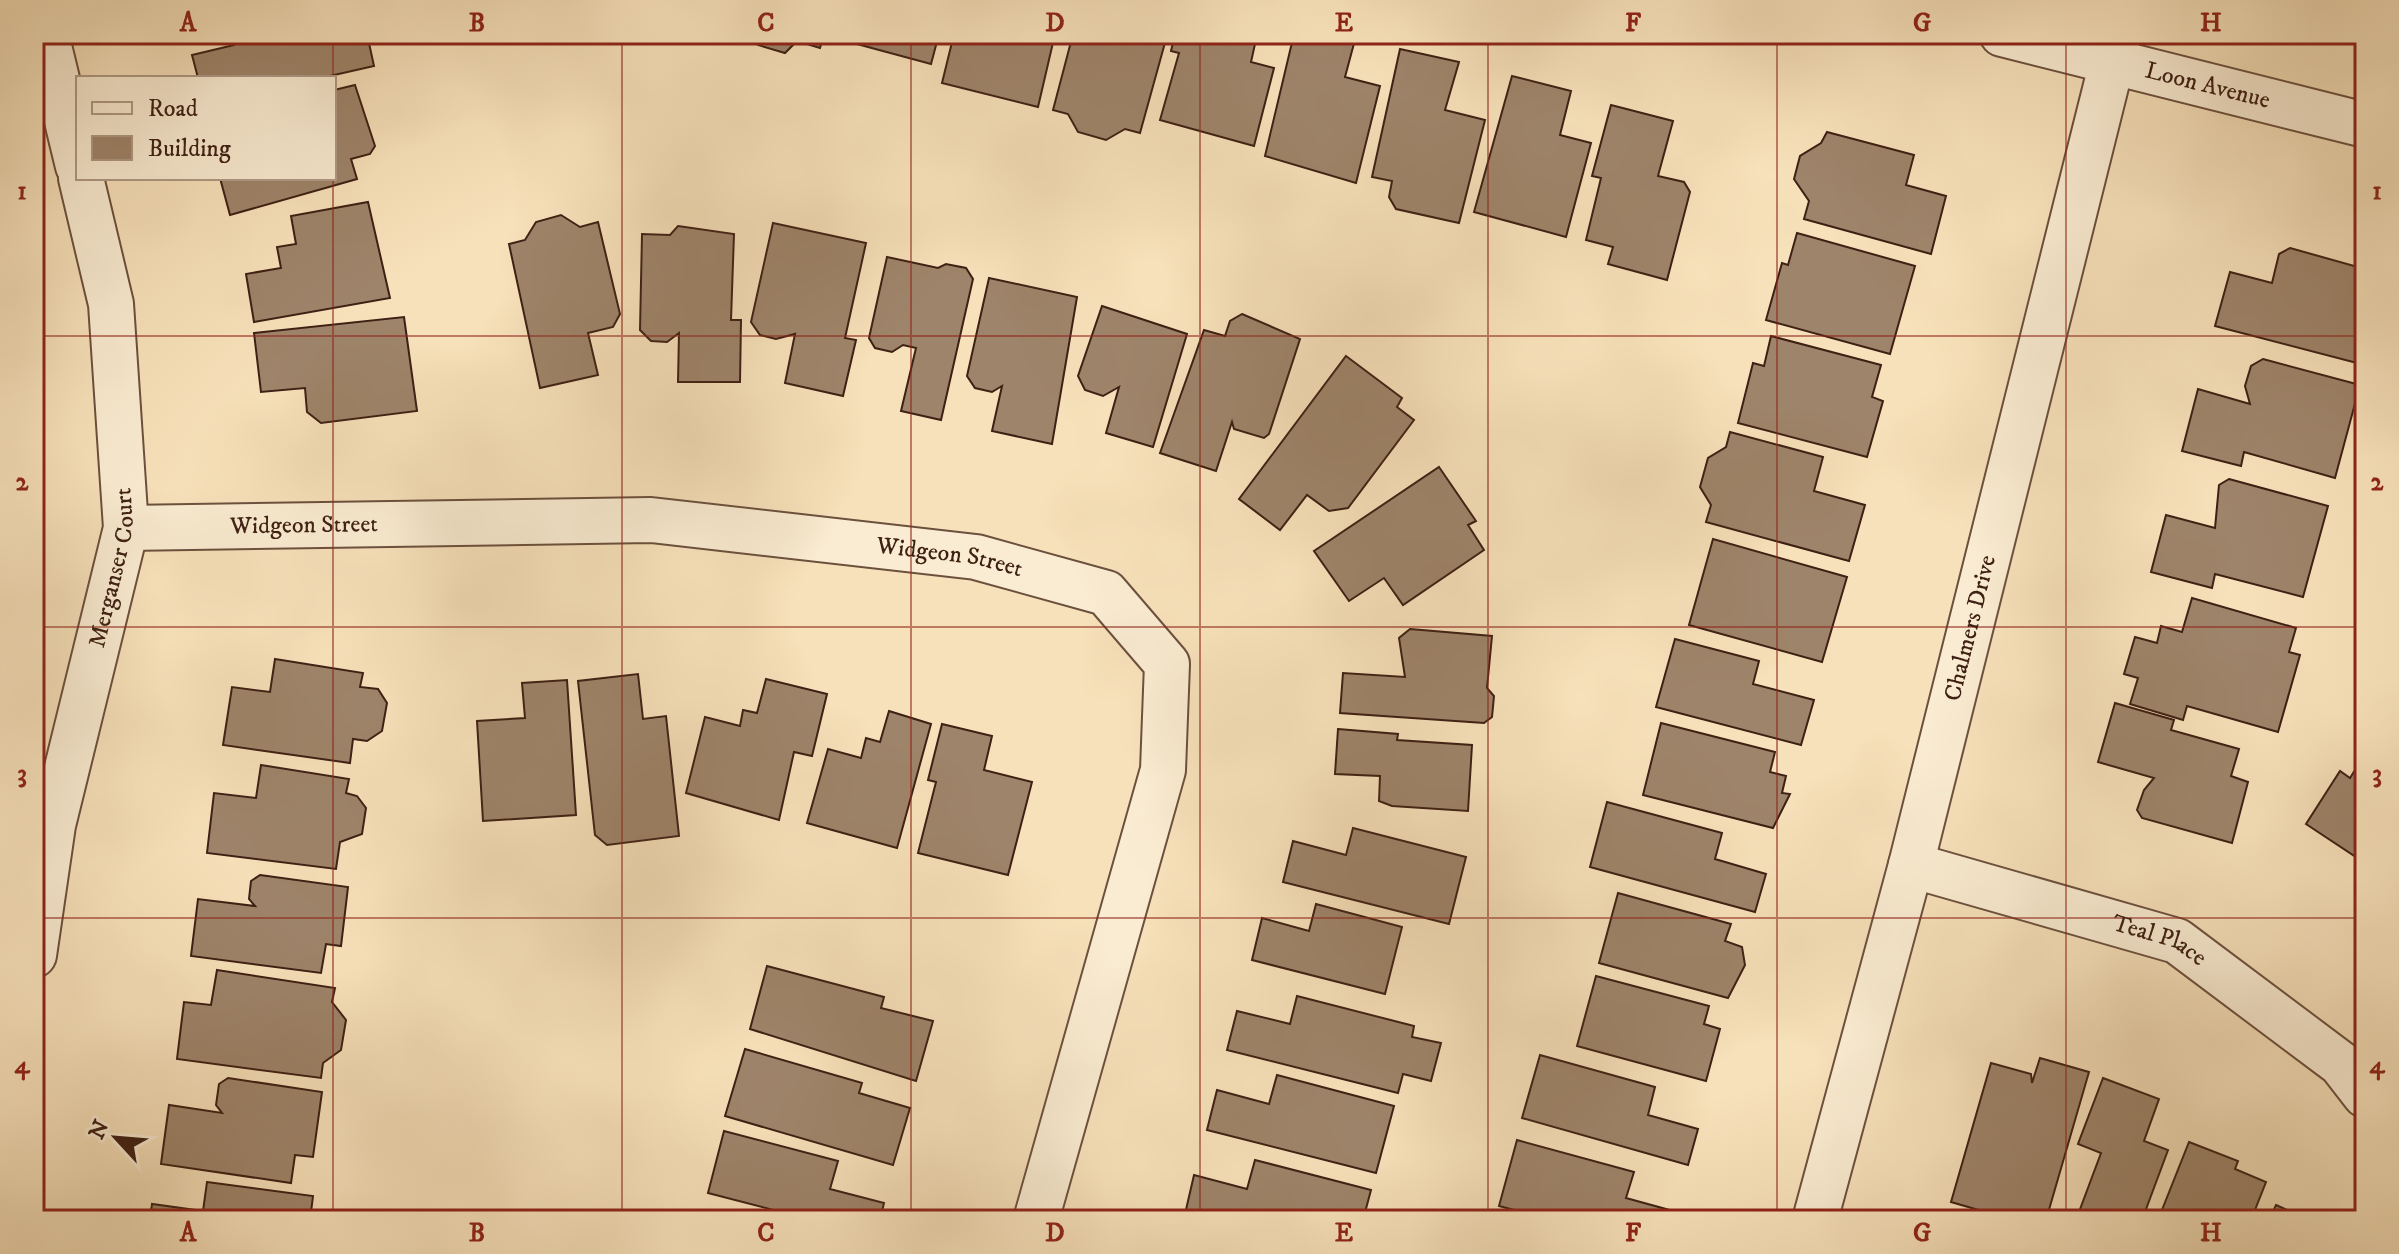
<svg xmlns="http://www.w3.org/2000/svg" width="2399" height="1254" font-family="'IM FELL DW Pica',serif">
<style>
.building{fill:#9e846a;stroke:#3e2014;stroke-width:2}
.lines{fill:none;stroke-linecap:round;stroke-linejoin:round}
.street-casing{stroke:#6c503e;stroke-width:48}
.street{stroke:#faecd2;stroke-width:44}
.grid{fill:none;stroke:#8f2418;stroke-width:2;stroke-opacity:0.55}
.labels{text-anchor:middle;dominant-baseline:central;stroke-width:6;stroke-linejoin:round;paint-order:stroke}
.street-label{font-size:24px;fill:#3e2014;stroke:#faecd2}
.neatline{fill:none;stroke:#8f2418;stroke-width:3}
.grid-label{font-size:26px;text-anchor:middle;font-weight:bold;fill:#8f2418}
</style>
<rect width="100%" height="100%" fill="#f7e1ba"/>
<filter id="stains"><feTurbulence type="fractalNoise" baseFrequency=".0025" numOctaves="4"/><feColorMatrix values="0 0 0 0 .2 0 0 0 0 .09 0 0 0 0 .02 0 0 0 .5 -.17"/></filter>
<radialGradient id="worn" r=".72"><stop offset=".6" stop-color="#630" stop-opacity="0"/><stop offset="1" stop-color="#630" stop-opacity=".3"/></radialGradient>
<g class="building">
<path d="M231,34h136l7,32 -53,12h-123l-6,-23 42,-10z"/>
<path d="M753,34h71l-4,14 -23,-7 -12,12 -27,-8z"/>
<path d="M843,34h96l-8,30 -89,-24z"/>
<path d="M954,34h101l-17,73 -96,-24z"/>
<path d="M1073,34h88l5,5 -26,94 -15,-4 -19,11 -28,-8 -10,-18 -15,-4z"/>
<path d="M1175,34h65l-2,5 17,5 -4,18 23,6 -20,78 -94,-26 19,-67 -8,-2z"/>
<path d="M1294,34l62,2 -11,41 35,9 -24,97 -91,-27z"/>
<path d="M1400,49l59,13 -14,48 40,10 -26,103 -63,-14 -7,-12 3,-16 -20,-4z"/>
<path d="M1512,76l59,15 -11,44 31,8 -25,94 -92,-25z"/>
<path d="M355,85l20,61 -5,8 -19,5 6,20 -127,36 -10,-37h114v-88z"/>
<path d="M1611,105l62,16 -15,55 26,6 6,10 -23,88 -59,-16 5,-17 -27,-7 15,-62 -9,-2z"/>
<path d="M1827,132l87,23 -8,30 40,11 -15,58 -127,-35 5,-18 -15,-22 6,-23 21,-13z"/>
<path d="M368,202l22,96 -136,24 -8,-48 35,-6 -4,-21 19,-3 -5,-28z"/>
<path d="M561,215l19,12 18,-5 22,92 -7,13 -25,6 10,42 -58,13 -31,-144 16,-4 11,-18z"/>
<path d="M773,223l93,20 -21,95 11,2 -13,56 -58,-13 10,-49 -19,5 -16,-4 -9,-13z"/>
<path d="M678,226l56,8 -3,86h10l-1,62h-62l1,-49 -12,9 -16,-1 -11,-11 2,-96 28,1z"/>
<path d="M1797,233l118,33 -25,88 -124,-34 16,-57 6,2z"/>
<path d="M2290,248l75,21v77l-4,3 -4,14 -142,-37 15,-54 42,11 7,-29z"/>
<path d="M887,257l51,11 8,-4 20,4 7,11 -32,141 -40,-9 15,-63 -13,-3 -11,7 -17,-4 -6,-10z"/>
<path d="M989,278l88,19 -25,147 -60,-13 10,-45 -10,6 -17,-4 -8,-12z"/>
<path d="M1102,306l85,28 -34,113 -47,-14 13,-46 -16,9 -18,-6 -7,-14z"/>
<path d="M1242,314l58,25 -31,95 -5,4 -30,-9 -2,-7 -16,49 -56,-18 44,-123 21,6 5,-15z"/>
<path d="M404,317l13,94 -96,12 -14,-11 -2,-24 -44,4 -7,-59z"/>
<path d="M1771,336l110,29 -9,32 11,4 -16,56 -129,-34 15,-60 11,3z"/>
<path d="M1346,356l56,42 -5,9 17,13 -66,88 -19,3 -22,-16 -27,35 -41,-31z"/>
<path d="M2263,359l97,26 -25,93 -91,-26 -3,14 -59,-15 16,-62 52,15 -5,-18 6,-20z"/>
<path d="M1730,432l93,25 -9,34 51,14 -16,56 -143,-39 5,-17 -11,-18 8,-29 18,-11z"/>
<path d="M1439,467l37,54 -8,4 16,25 -81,55 -19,-27 -35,23 -35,-50z"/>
<path d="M2229,479l99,27 -25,91 -88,-23 -3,14 -61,-16 15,-57 49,13 4,-43z"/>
<path d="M1713,539l134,38 -25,85 -133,-37z"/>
<path d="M2192,598l104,30 -7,24 11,3 -22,77 -91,-26 -4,14 -53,-16 8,-26 -14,-4 11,-37 22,6 4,-17 21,6z"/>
<path d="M1410,629l82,7 -5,52 7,8 -2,21 -8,6 -144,-10 3,-40 62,4 -6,-39z"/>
<path d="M1675,639l84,22 -6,23 61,16 -13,45 -145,-38z"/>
<path d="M275,659l88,14 -3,14 18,2 9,14 -5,28 -15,10 -14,-2 -3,24 -127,-18 9,-58 38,5z"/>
<path d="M638,674l5,45 23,-3 13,120 -72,9 -12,-10 -17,-154z"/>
<path d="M766,679l61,15 -15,62 -18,-4 -15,68 -93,-27 19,-76 35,9 3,-16 14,3z"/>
<path d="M567,680l9,135 -93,6 -6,-100 48,-3 -3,-35z"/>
<path d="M2115,703l59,17 -3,10 68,19 -8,27 17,6 -16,61 -90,-25 -5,-8 7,-20 10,-12 -56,-16z"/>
<path d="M889,711l42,13 -34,124 -90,-25 21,-74 33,9 5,-20 14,4z"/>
<path d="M1661,723l114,29 -5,20 16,4 -4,17 8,1 -17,34 -130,-33z"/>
<path d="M942,724l50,12 -8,34 48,12 -24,93 -90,-22 18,-71 -8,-2z"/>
<path d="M1338,729l60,5 -1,6 75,5 -4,66 -76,-5 -13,-5 1,-25 -45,-2z"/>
<path d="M2365,754v96l-6,9 -53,-35 34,-53 10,7z"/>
<path d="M261,765l88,14 -3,14 11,3 9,12 -4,26 -22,8 -4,27 -129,-16 7,-60 42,5z"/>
<path d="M1607,802l115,31 -7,26 51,15 -11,38 -165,-45z"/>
<path d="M1353,828l113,29 -17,67 -166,-42 10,-41 53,14z"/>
<path d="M260,875l88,12 -7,59 -15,-2 -5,29 -130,-17 7,-57 57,7 -6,-7 2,-18z"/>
<path d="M1618,893l113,31 -6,17 17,6 3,18 -17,33 -129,-35z"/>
<path d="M1316,904l86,23 -17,67 -133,-34 10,-42 47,13z"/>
<path d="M767,966l117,31 -3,11 52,13 -17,60 -166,-52z"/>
<path d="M217,970l118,18 -3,14 14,18 -5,30 -18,13 -2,15 -144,-19 7,-57 27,3z"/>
<path d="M1596,976l113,30 -5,18 16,5 -14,52 -129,-35z"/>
<path d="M1297,996l117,30 -2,11 29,6 -10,38 -28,-7 -5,19 -171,-43 10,-39 53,13z"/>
<path d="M745,1049l117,34 -3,10 51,15 -17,57 -168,-49z"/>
<path d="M1540,1055l115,32 -7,28 50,14 -10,36 -166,-47z"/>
<path d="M2040,1058l49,14 -43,148h-33l-62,-18 40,-139 40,11 1,9z"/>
<path d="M1277,1075l117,31 -18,67 -169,-43 10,-40 52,14z"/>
<path d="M228,1078l94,14 -9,65 -18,-2 -4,28 -130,-19 8,-59 53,8 -6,-8 3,-21z"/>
<path d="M2103,1078l56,21 -15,42 24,9 -26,70h-66l25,-67 -23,-9z"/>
<path d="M724,1131l114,30 -8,28 54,14 -4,17h-76v-2l-96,-25z"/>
<path d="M1517,1140l117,32 -8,26 51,14 -2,8h-123l-53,-14z"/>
<path d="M2189,1142l49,19 -3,8 31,13 -15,38h-93z"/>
<path d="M1255,1160l116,30 -8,30h-155l-23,-6 9,-39 53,14z"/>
<path d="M207,1182l106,14 -3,24h-160l2,-16 51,7z"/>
<path d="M2276,1205l33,15h-40z"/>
</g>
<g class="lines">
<defs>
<g id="street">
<path d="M46,34l32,132"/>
<path id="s1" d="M2002,34l363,91"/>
<path id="s2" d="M126,528l525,-8 325,37 130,36 61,71 -4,106 -127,450"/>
<path id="s3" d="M1911,865l266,76 164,123 24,31"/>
<path id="s4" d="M34,955l19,-130 73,-297 -15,-224 -30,-126"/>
<path id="s5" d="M1815,1220l96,-355 208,-831"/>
</g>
</defs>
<use href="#street" class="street-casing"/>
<use href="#street" class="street"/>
</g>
<path class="grid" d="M333,34v44M622,34v1186M911,34v1186M1200,34v1186M1488,34v1186M1777,34v1186M2066,34v1186M333,178v1042M34,336h2331M34,627h2331M34,918h2331"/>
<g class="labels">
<g class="street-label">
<text stroke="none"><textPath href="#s1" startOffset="212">Loon Avenue</textPath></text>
<text stroke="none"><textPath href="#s2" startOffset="178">Widgeon Street</textPath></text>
<text stroke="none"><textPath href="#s2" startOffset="826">Widgeon Street</textPath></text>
<text stroke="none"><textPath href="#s4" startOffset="396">Merganser Court</textPath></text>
<text stroke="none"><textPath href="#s5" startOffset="612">Chalmers Drive</textPath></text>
<text stroke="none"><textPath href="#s3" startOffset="260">Teal Place</textPath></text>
</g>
</g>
<rect width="2399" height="1254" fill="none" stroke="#f7e1ba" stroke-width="88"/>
<rect x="76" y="76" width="260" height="104" fill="#faecd2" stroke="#af9a86" stroke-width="2"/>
<rect x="92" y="102" width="40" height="12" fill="#faecd2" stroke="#af9a86" stroke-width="2"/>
<text x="148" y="116" font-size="24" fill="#3e2014">Road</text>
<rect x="92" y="136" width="40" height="24" fill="#9e846a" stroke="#af9a86" stroke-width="2"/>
<text x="148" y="156" font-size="24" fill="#3e2014">Building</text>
<g transform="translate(116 1138) rotate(296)" stroke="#faecd2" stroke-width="6" paint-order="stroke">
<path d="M0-6L14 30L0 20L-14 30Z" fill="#3e2014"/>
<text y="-12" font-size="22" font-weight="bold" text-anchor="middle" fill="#3e2014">N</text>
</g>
<rect x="44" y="44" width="2311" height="1166" class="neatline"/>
<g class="grid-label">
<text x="188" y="31">A</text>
<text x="477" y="31">B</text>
<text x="766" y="31">C</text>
<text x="1055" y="31">D</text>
<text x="1344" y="31">E</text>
<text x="1633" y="31">F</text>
<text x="1922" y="31">G</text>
<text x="2211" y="31">H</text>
<text x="22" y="199">1</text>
<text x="2377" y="199">1</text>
<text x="22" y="490">2</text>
<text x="2377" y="490">2</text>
<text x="22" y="782">3</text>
<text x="2377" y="782">3</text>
<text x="22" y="1073">4</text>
<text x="2377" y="1073">4</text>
<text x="188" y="1241">A</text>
<text x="477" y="1241">B</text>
<text x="766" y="1241">C</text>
<text x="1055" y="1241">D</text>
<text x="1344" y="1241">E</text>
<text x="1633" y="1241">F</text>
<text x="1922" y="1241">G</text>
<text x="2211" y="1241">H</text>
</g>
<rect width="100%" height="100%" filter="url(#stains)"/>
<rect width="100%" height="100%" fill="url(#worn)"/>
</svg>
